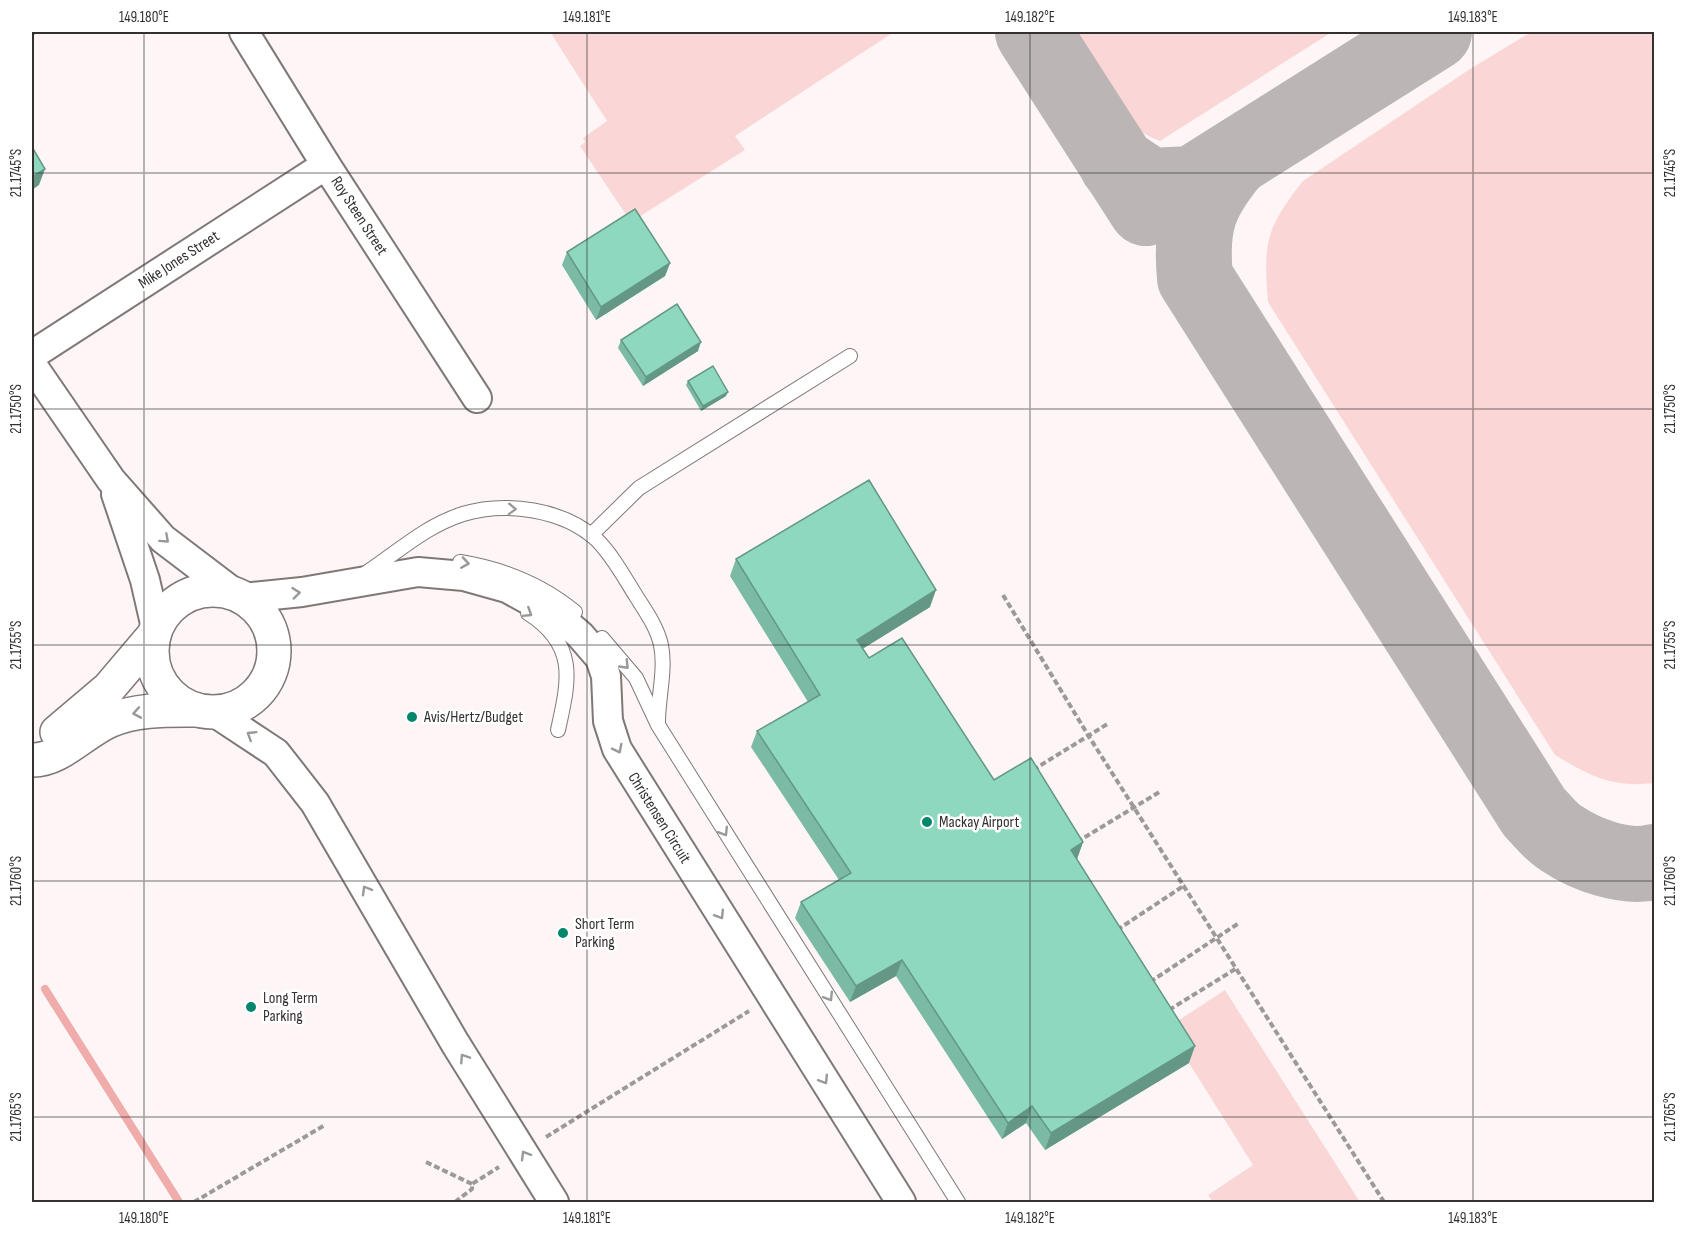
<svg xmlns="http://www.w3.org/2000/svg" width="1686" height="1234" font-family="'Sofia Sans Condensed',sans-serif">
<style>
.green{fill:#fbd6d6}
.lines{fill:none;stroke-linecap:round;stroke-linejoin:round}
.stream{stroke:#f0abab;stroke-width:8}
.taxiway{stroke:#bcb5b5;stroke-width:76}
.service-casing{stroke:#7f7877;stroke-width:16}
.minor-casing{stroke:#7f7877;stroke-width:32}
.tertiary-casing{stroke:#7f7877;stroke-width:36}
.path{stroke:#9e9898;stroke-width:4;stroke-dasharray:6 3;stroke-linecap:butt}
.service{stroke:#fff;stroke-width:14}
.minor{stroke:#fff;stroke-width:28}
.tertiary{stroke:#fff;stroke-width:33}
.wall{fill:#7bbaa5}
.shaded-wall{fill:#649786}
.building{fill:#8fd8c0;stroke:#649786;stroke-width:1.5}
.oneway{stroke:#9a9898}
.ticks{fill:none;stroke:#343030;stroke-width:1.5;stroke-opacity:0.45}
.poi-dot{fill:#00866a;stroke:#fff;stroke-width:2}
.labels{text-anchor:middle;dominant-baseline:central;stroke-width:5;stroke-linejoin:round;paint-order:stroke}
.street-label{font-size:16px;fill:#343030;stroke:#fff}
.poi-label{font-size:16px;fill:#343030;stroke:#fff;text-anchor:start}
.neatline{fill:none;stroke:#343030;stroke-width:2}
.ticks-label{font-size:15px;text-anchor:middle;fill:#343030}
</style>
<rect width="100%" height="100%" fill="#fef6f6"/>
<g class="green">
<path d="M550,32h344l-159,104 10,14 -114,72 -51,-76 5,-4 -2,-4 24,-17z"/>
<path d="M1058,32h274l-172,109c-47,-17 -75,-69 -102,-109z"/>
<path d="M1531,32h123v751c-42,5 -64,-7 -99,-28l-287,-453c-5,-60 -2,-74 35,-121l167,-112z"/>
<path d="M1225,990l135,212h-147l-5,-7 45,-30 -86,-137z"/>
</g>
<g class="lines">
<path class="stream" d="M45,989l134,213"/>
<g class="taxiway">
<path d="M1033,32l113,176"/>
<path d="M1233,159c-35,42 -43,65 -38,119l339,534c8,8 17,20 27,26 25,17 64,31 93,24"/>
<path d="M1117,164l33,22 43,-2 241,-152"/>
</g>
<defs>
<g id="service">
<path d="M591,535l48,-47 211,-132"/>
<path d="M460,562c43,7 81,22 115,50"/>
<path d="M366,573c32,-21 59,-47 97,-59 42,-13 101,-5 134,26 16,16 27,37 39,56 10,16 21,31 25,49 5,25 -3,52 -3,77"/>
<path d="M528,613c50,32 41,67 30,117"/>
<path d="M602,638l34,40 22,47 300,477"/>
</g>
<g id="minor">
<path d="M244,32l82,133 151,233"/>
<path d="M32,355l294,-190"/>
<path d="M32,365l79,115 52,59 75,57"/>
<path d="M116,494l29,86 11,48"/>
<path d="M243,598l59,-6 116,-20 46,4 43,12 51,28 22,19 20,23 6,18 2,45 9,28 284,453"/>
<path d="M214,712l62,41 39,50 140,240 99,159"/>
</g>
<g id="tertiary">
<circle cx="213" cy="651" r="61"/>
<path d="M57,732l52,-44 45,-53"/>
<path d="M32,760c27,1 52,-28 77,-39 27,-12 58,-11 87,-11"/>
</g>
</defs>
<use href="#service" class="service-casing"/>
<use href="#minor" class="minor-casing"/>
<use href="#tertiary" class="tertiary-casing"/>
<g class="path">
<path d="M1003,595l85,140 296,467"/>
<path d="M1033,770l76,-47"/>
<path d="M1077,842l84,-51"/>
<path d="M1117,930l68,-45"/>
<path d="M1150,982l89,-59"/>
<path d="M1169,1010l68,-42"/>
<path d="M546,1137l203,-126"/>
<path d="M426,1162l46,22"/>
<path d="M194,1202l131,-77"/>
<path d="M455,1202l17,-13v-5l27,-17"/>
</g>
<use href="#service" class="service"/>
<use href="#minor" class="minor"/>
<use href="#tertiary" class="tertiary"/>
</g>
<g class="wall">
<path d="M567,252l103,11 -5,13 -69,44 -34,-55z"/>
<path d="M621,340l77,11 -55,35 -25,-38z"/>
<path d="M688,381l38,15 -25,15 -15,-26z"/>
<path d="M736,559l194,48 -68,42 7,9 125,122 89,62 -6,17 112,204 -144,87 -19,-27 -24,16 -106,-163 -46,26 -55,-84 6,-16 38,-22 -88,-133 6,-16 51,-29 -78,-126z"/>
</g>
<g class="shaded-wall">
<path d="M32,32h7l-7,4z"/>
<path d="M45,169l-6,16 -7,5v-13z"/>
<path d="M670,263l-5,13 -69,44 5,-13z"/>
<path d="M701,342l-3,9 -55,35 3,-9z"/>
<path d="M728,392l-2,4 -25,15 2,-5z"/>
<path d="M936,590l-6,17 -79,49 6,-16z"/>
<path d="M1083,842l-6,17 -12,7 6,-16z"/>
<path d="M902,960l-6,16 -46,26 6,-16z"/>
<path d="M1195,1046l-6,17 -144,87 6,-17z"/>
<path d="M1032,1106l-6,17 -24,16 6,-16z"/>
</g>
<g class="building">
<path d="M32,147l13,22 -13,8z"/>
<path d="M635,209l35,54 -69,44 -34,-55z"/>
<path d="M677,304l24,38 -55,35 -25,-37z"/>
<path d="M713,366l15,26 -25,14 -15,-25z"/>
<path d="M869,480l67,110 -79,50 12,18 33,-20 92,142 37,-22 52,84 -12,8 124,196 -144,87 -19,-27 -24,17 -106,-163 -46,26 -55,-84 50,-29 -94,-142 63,-36 -84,-136z"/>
</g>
<defs><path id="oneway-chevron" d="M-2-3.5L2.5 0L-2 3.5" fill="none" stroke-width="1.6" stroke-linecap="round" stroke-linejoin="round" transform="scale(1.5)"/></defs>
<g class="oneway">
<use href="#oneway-chevron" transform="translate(512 509) rotate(2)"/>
<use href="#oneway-chevron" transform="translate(165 539) rotate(42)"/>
<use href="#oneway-chevron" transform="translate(465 563) rotate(9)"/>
<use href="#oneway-chevron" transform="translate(296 593) rotate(-6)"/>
<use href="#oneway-chevron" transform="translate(528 613) rotate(32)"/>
<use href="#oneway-chevron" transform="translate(625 665) rotate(46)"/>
<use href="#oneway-chevron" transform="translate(137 713) rotate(170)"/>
<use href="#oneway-chevron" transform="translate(251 735) rotate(-148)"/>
<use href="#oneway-chevron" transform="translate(618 749) rotate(63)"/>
<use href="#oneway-chevron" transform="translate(724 832) rotate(58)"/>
<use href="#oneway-chevron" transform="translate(366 890) rotate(-120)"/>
<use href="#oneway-chevron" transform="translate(720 915) rotate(58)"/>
<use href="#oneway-chevron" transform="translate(829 997) rotate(58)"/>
<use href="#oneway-chevron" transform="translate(464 1058) rotate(-123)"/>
<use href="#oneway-chevron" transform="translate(824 1080) rotate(58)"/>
<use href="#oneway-chevron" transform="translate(525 1155) rotate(-121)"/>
</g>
<path class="ticks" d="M144,32v1170M587,32v1170M1030,32v1170M1473,32v1170M32,173h1622M32,409h1622M32,645h1622M32,881h1622M32,1117h1622"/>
<g class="poi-dot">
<circle cx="412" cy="717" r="6"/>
<circle cx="927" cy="822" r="6"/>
<circle cx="563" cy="933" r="6"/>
<circle cx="251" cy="1007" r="6"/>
</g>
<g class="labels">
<g class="street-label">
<text transform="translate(359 216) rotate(57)">Roy Steen Street</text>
<text transform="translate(179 260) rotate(-33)">Mike Jones Street</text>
<text transform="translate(659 818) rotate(58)">Christensen Circuit</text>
</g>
<g class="poi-label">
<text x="424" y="717">Avis/Hertz/Budget</text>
<text x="939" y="822">Mackay Airport</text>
<text x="575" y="924">Short Term<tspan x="575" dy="18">Parking</tspan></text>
<text x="263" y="998">Long Term<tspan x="263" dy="18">Parking</tspan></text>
</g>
</g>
<rect width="1686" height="1234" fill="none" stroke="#ffffff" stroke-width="66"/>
<rect x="33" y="33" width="1620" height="1168" class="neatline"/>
<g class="ticks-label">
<text x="144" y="22">149.180°E</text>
<text x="587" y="22">149.181°E</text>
<text x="1030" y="22">149.182°E</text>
<text x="1473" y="22">149.183°E</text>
<text transform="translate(16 173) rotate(-90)" y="5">21.1745°S</text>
<text transform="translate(1670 173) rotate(-90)" y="5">21.1745°S</text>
<text transform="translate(16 409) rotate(-90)" y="5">21.1750°S</text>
<text transform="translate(1670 409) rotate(-90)" y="5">21.1750°S</text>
<text transform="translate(16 645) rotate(-90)" y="5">21.1755°S</text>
<text transform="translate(1670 645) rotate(-90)" y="5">21.1755°S</text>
<text transform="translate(16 881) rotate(-90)" y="5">21.1760°S</text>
<text transform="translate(1670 881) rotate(-90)" y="5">21.1760°S</text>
<text transform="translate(16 1117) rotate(-90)" y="5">21.1765°S</text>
<text transform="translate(1670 1117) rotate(-90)" y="5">21.1765°S</text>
<text x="144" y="1223">149.180°E</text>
<text x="587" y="1223">149.181°E</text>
<text x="1030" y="1223">149.182°E</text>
<text x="1473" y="1223">149.183°E</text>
</g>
</svg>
